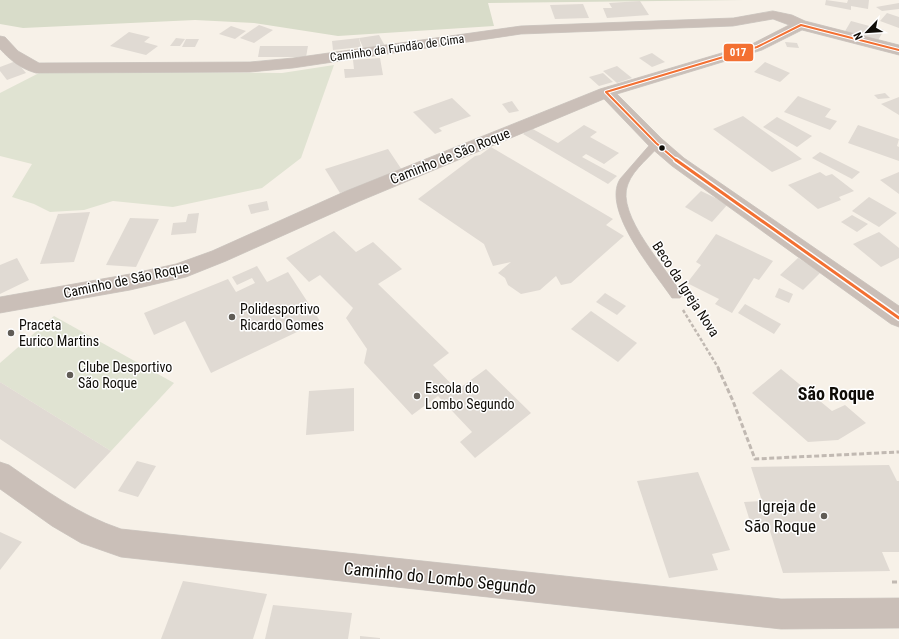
<svg xmlns="http://www.w3.org/2000/svg" width="899" height="639" font-family="'Roboto Condensed',sans-serif">
<style>
.green{fill:#e0e3d2}
.forest{fill:#d8dcc9}
.building{fill:#e0dad3}
.lines{fill:none;stroke-linecap:round;stroke-linejoin:round}
.lane-casing{stroke:#d0ccc6;stroke-width:1}
.street-casing{stroke:#d0ccc6;stroke-width:1}
.path-far1{stroke:#c1b9b2;stroke-width:2.5;stroke-dasharray:3.5 2;stroke-linecap:butt}
.path{stroke:#c1b9b2;stroke-width:3;stroke-dasharray:5 2.5;stroke-linecap:butt}
.lane{fill:#cabfb8;fill-rule:evenodd}
.street{fill:#cabfb8;fill-rule:evenodd}
.bus-1-far1-casing{stroke:#fff;stroke-width:4}
.bus-1-casing{stroke:#fff;stroke-width:6}
.bus-1-far1{stroke:#f37032;stroke-width:2}
.bus-1{stroke:#f37032;stroke-width:3}
.bus-dot{fill:#0f0c07;stroke:#fff;stroke-width:1.5}
.poi-dot{fill:#605c56;stroke:#fff;stroke-width:1.5}
.labels{text-anchor:middle;dominant-baseline:central;stroke-width:3;stroke-linejoin:round;paint-order:stroke}
.far-street-label{font-size:12px;fill:#0f0c07;stroke:#fff}
.street-label{font-size:14px;fill:#0f0c07;stroke:#fff}
.poi-label{font-size:14px;fill:#0f0c07;stroke:#fff;text-anchor:start}
.near-poi-label{font-size:17px;fill:#0f0c07;stroke:#fff;text-anchor:end}
.near-street-label{font-size:17px;fill:#0f0c07;stroke:#fff}
.district-label{font-size:18px;font-weight:bold;fill:#0f0c07;stroke:#fff}
.line-badge{stroke:#fff;stroke-width:1.5}
.badge-label{font-size:11px;text-anchor:middle;font-weight:bold;fill:#fff}
</style>
<rect width="100%" height="100%" fill="#f7f1e8"/>
<g class="green">
<path d="M334,65l-33,93 -39,30 -89,19 -60,-6 -29,9 -34,2 -16,-8 -22,-7 20,-33 -32,-8v-63l43,-22 239,2z"/>
<path d="M54,316l120,67 -63,68 -111,-69v-19z"/>
</g>
<path class="forest" d="M0,0h744l-256,3 6,23 -156,10 -84,-13 -59,-3 -172,8 -23,-4z"/>
<g class="building">
<path d="M826,0l21,3 1,-3h21l-1,9 -17,-3v4l-26,-5z"/>
<path d="M640,1l9,14 -42,3 -4,-10h9l-3,-5z"/>
<path d="M899,3v6l-17,2 -6,-4z"/>
<path d="M583,4l6,14 -34,1 -5,-14z"/>
<path d="M887,13l12,4v11l-19,-7z"/>
<path d="M851,21l33,9 -7,12 -33,-9z"/>
<path d="M259,25l14,5 -19,13 -14,-5z"/>
<path d="M231,26l15,5 -11,8 -16,-5z"/>
<path d="M129,32l21,5 -6,5 14,4 -12,9 -36,-9z"/>
<path d="M379,35l6,11 -21,4 -5,-12z"/>
<path d="M176,38l9,1 -5,7h-10z"/>
<path d="M359,38l2,9 -28,3 -1,-9z"/>
<path d="M186,39h13l-4,8h-13z"/>
<path d="M785,42l12,1 2,5 -12,-1z"/>
<path d="M260,46h48l-2,11h-48z"/>
<path d="M652,53l13,9 -13,5 -13,-9z"/>
<path d="M380,58l3,17 -38,3 -1,-9h10l-1,-9z"/>
<path d="M16,61l10,12 -19,7 -7,-9v-4z"/>
<path d="M765,62l25,11 -10,9 -26,-10z"/>
<path d="M617,66l15,12 -15,5 -14,-12z"/>
<path d="M603,73l10,9 -14,4 -10,-9z"/>
<path d="M885,93l5,5 -12,1 -4,-4z"/>
<path d="M798,96l33,13 -6,8 12,4 -7,9 -46,-18z"/>
<path d="M899,97v18l-18,-11z"/>
<path d="M452,98l19,18 -32,12 3,3 -7,3 -22,-22z"/>
<path d="M512,101l7,10 -10,2 -7,-9z"/>
<path d="M743,116l59,43 -30,13 -59,-43z"/>
<path d="M777,117l35,19 -15,11 -34,-20z"/>
<path d="M584,125l13,7 -7,5 29,16 -15,11 -18,-10 -4,3 35,19 -9,8 -85,-50 8,-6 27,15z"/>
<path d="M858,125l41,14 -2,7 2,1v14l-51,-18z"/>
<path d="M491,147l122,72 -7,6 18,11 -53,47 -10,2 -5,-9 -16,14 -19,4 -13,-9 -3,-7 -7,-5 13,-11 -18,4 -9,-22 -66,-45 57,-43 5,-1z"/>
<path d="M388,149l16,24 -64,20 -15,-24z"/>
<path d="M820,152l40,20 -8,7 -40,-21z"/>
<path d="M820,172l6,4 6,-2 22,17 -15,6 2,3 -23,9 -30,-24z"/>
<path d="M899,172v22l-19,-14z"/>
<path d="M701,191l27,13 -16,18 -27,-15z"/>
<path d="M869,197l28,16 -18,14 -27,-16z"/>
<path d="M267,201l2,9 -18,4 -3,-9z"/>
<path d="M90,212l-16,50 -34,2 18,-50z"/>
<path d="M199,213l-3,20 -25,2 2,-12 13,-1 2,-8z"/>
<path d="M852,215l16,9 -11,8 -16,-10z"/>
<path d="M130,218l29,1 -23,48 -30,-2z"/>
<path d="M334,231l22,21 17,-10 29,27 -24,15 71,69 -16,12 24,25 29,-21 45,44 -56,45 -15,-16 12,-10 -34,-36 -26,19 -48,-52 3,-14 -21,-31 7,-10 -33,-33 -11,7 -23,-24z"/>
<path d="M879,232l20,16v10l-18,9 -28,-23z"/>
<path d="M716,234l57,27 -14,19 -5,-2 -22,35 -17,-9 4,-5 -32,-16 14,-18 -5,-3z"/>
<path d="M17,258l12,22 -29,14v-29z"/>
<path d="M798,258l23,14 -18,18 -23,-15z"/>
<path d="M257,266l10,16 21,-10 32,49 -109,52 -26,-52 -31,14 -10,-22 84,-34 8,13 19,-9 -3,-5 -15,7 -5,-8z"/>
<path d="M779,288l14,6 -4,9 -14,-6z"/>
<path d="M605,293l21,13 -9,9 -21,-13z"/>
<path d="M745,304l36,20 -7,10 -36,-21z"/>
<path d="M591,311l46,32 -19,19 -47,-33z"/>
<path d="M781,369l51,42 13,-6 21,18 -28,17 -30,2 -56,-49z"/>
<path d="M0,382l111,69 -36,38 -75,-50z"/>
<path d="M354,388v43l-48,4 3,-44z"/>
<path d="M137,461l19,5 -18,31 -20,-6z"/>
<path d="M889,465l8,16h2v71h-17l8,19 -107,2 -13,-42h-17l-9,-29 18,-1 -11,-34z"/>
<path d="M698,472l32,78 -18,4 6,16 -49,8 -32,-97z"/>
<path d="M0,532l22,10 -22,28z"/>
<path d="M183,581l84,13 -14,45h-92z"/>
<path d="M273,605l79,8 -4,26h-83z"/>
<path d="M360,636l20,2v1h-20z"/>
</g>
<g class="lines">
<defs>
<path id="lane" d="M656,140l5,3c-10,14 -27,25 -33,41 -13,31 40,85 54,111l-2,3h-8c-17,-25 -71,-88 -52,-119l33,-38z"/>
<g id="street">
<path d="M773,11l19,4 13,6 94,24v10l-97,-25 -40,20 -145,44 45,45 22,19 215,148v21l-8,-3 -219,-158 -22,-19 -46,-48 -244,102 -134,60 -40,16 -56,13 -130,23v-16l130,-23 46,-10 36,-13 134,-60 254,-102 152,-45 37,-19 -16,-6 -40,7 -212,8 -228,34 -43,4 -214,1c-15,-4 -26,-13 -36,-24v-13l5,1 13,14 21,12 211,-1 43,-4 228,-32 212,-8z"/>
<path d="M0,462l9,3c36,25 70,50 112,64l660,70 118,-1v30l-118,1 -660,-72 -40,-14 -29,-17 -52,-37z"/>
</g>
</defs>
<use href="#lane" class="lane-casing"/>
<use href="#street" class="street-casing"/>
<path class="path-far1" d="M683,310l36,59"/>
<g class="path">
<path d="M718,368l15,33 22,58 144,-7"/>
<path d="M892,582h7"/>
</g>
<use href="#lane" class="lane"/>
<use href="#street" class="street"/>
<defs>
<path id="bus-1-far1" d="M677,161l-21,-18 -50,-51 151,-45 44,-22 98,25"/>
<path id="bus-1" d="M676,160l223,158"/>
</defs>
<use href="#bus-1-far1" class="bus-1-far1-casing"/>
<use href="#bus-1" class="bus-1-casing"/>
<use href="#bus-1-far1" class="bus-1-far1"/>
<use href="#bus-1" class="bus-1"/>
</g>
<circle class="bus-dot" cx="662" cy="148" r="3.5"/>
<g class="poi-dot">
<circle cx="232" cy="317" r="4"/>
<circle cx="11" cy="333" r="4"/>
<circle cx="70" cy="375" r="4"/>
<circle cx="417" cy="396" r="4"/>
<circle cx="824" cy="516" r="4"/>
</g>
<g class="labels">
<g class="far-street-label">
<text transform="translate(397 48) rotate(-8)">Caminho da Fundão de Cima</text>
</g>
<g class="street-label">
<text transform="translate(450 156) rotate(-22)">Caminho de São Roque</text>
<text transform="translate(126 280) rotate(-12)">Caminho de São Roque</text>
<text transform="translate(686 289) rotate(57)">Beco da Igreja Nova</text>
</g>
<g class="poi-label">
<text x="240" y="309">Polidesportivo<tspan x="240" dy="16">Ricardo Gomes</tspan></text>
<text x="19" y="325">Praceta<tspan x="19" dy="16">Eurico Martins</tspan></text>
<text x="78" y="367">Clube Desportivo<tspan x="78" dy="16">São Roque</tspan></text>
<text x="425" y="388">Escola do<tspan x="425" dy="16">Lombo Segundo</tspan></text>
</g>
<g class="near-poi-label">
<text x="816" y="506">Igreja de<tspan x="816" dy="20">São Roque</tspan></text>
</g>
<g class="near-street-label">
<text transform="translate(440 578) rotate(6)">Caminho do Lombo Segundo</text>
</g>
<g class="district-label">
<text x="836" y="393">São Roque</text>
</g>
</g>
<rect class="line-badge" x="723" y="43" width="31" height="19" rx="4" fill="#f37032"/>
<g class="badge-label">
<text x="738" y="56">017</text>
</g>
<g transform="translate(867 32) rotate(245)" stroke="#ffffff" stroke-width="3" paint-order="stroke">
<path d="M0-3L7 15L0 10L-7 15Z" fill="#0f0c07"/>
<text y="-6" font-size="11" font-weight="bold" text-anchor="middle" fill="#0f0c07">N</text>
</g>
</svg>
